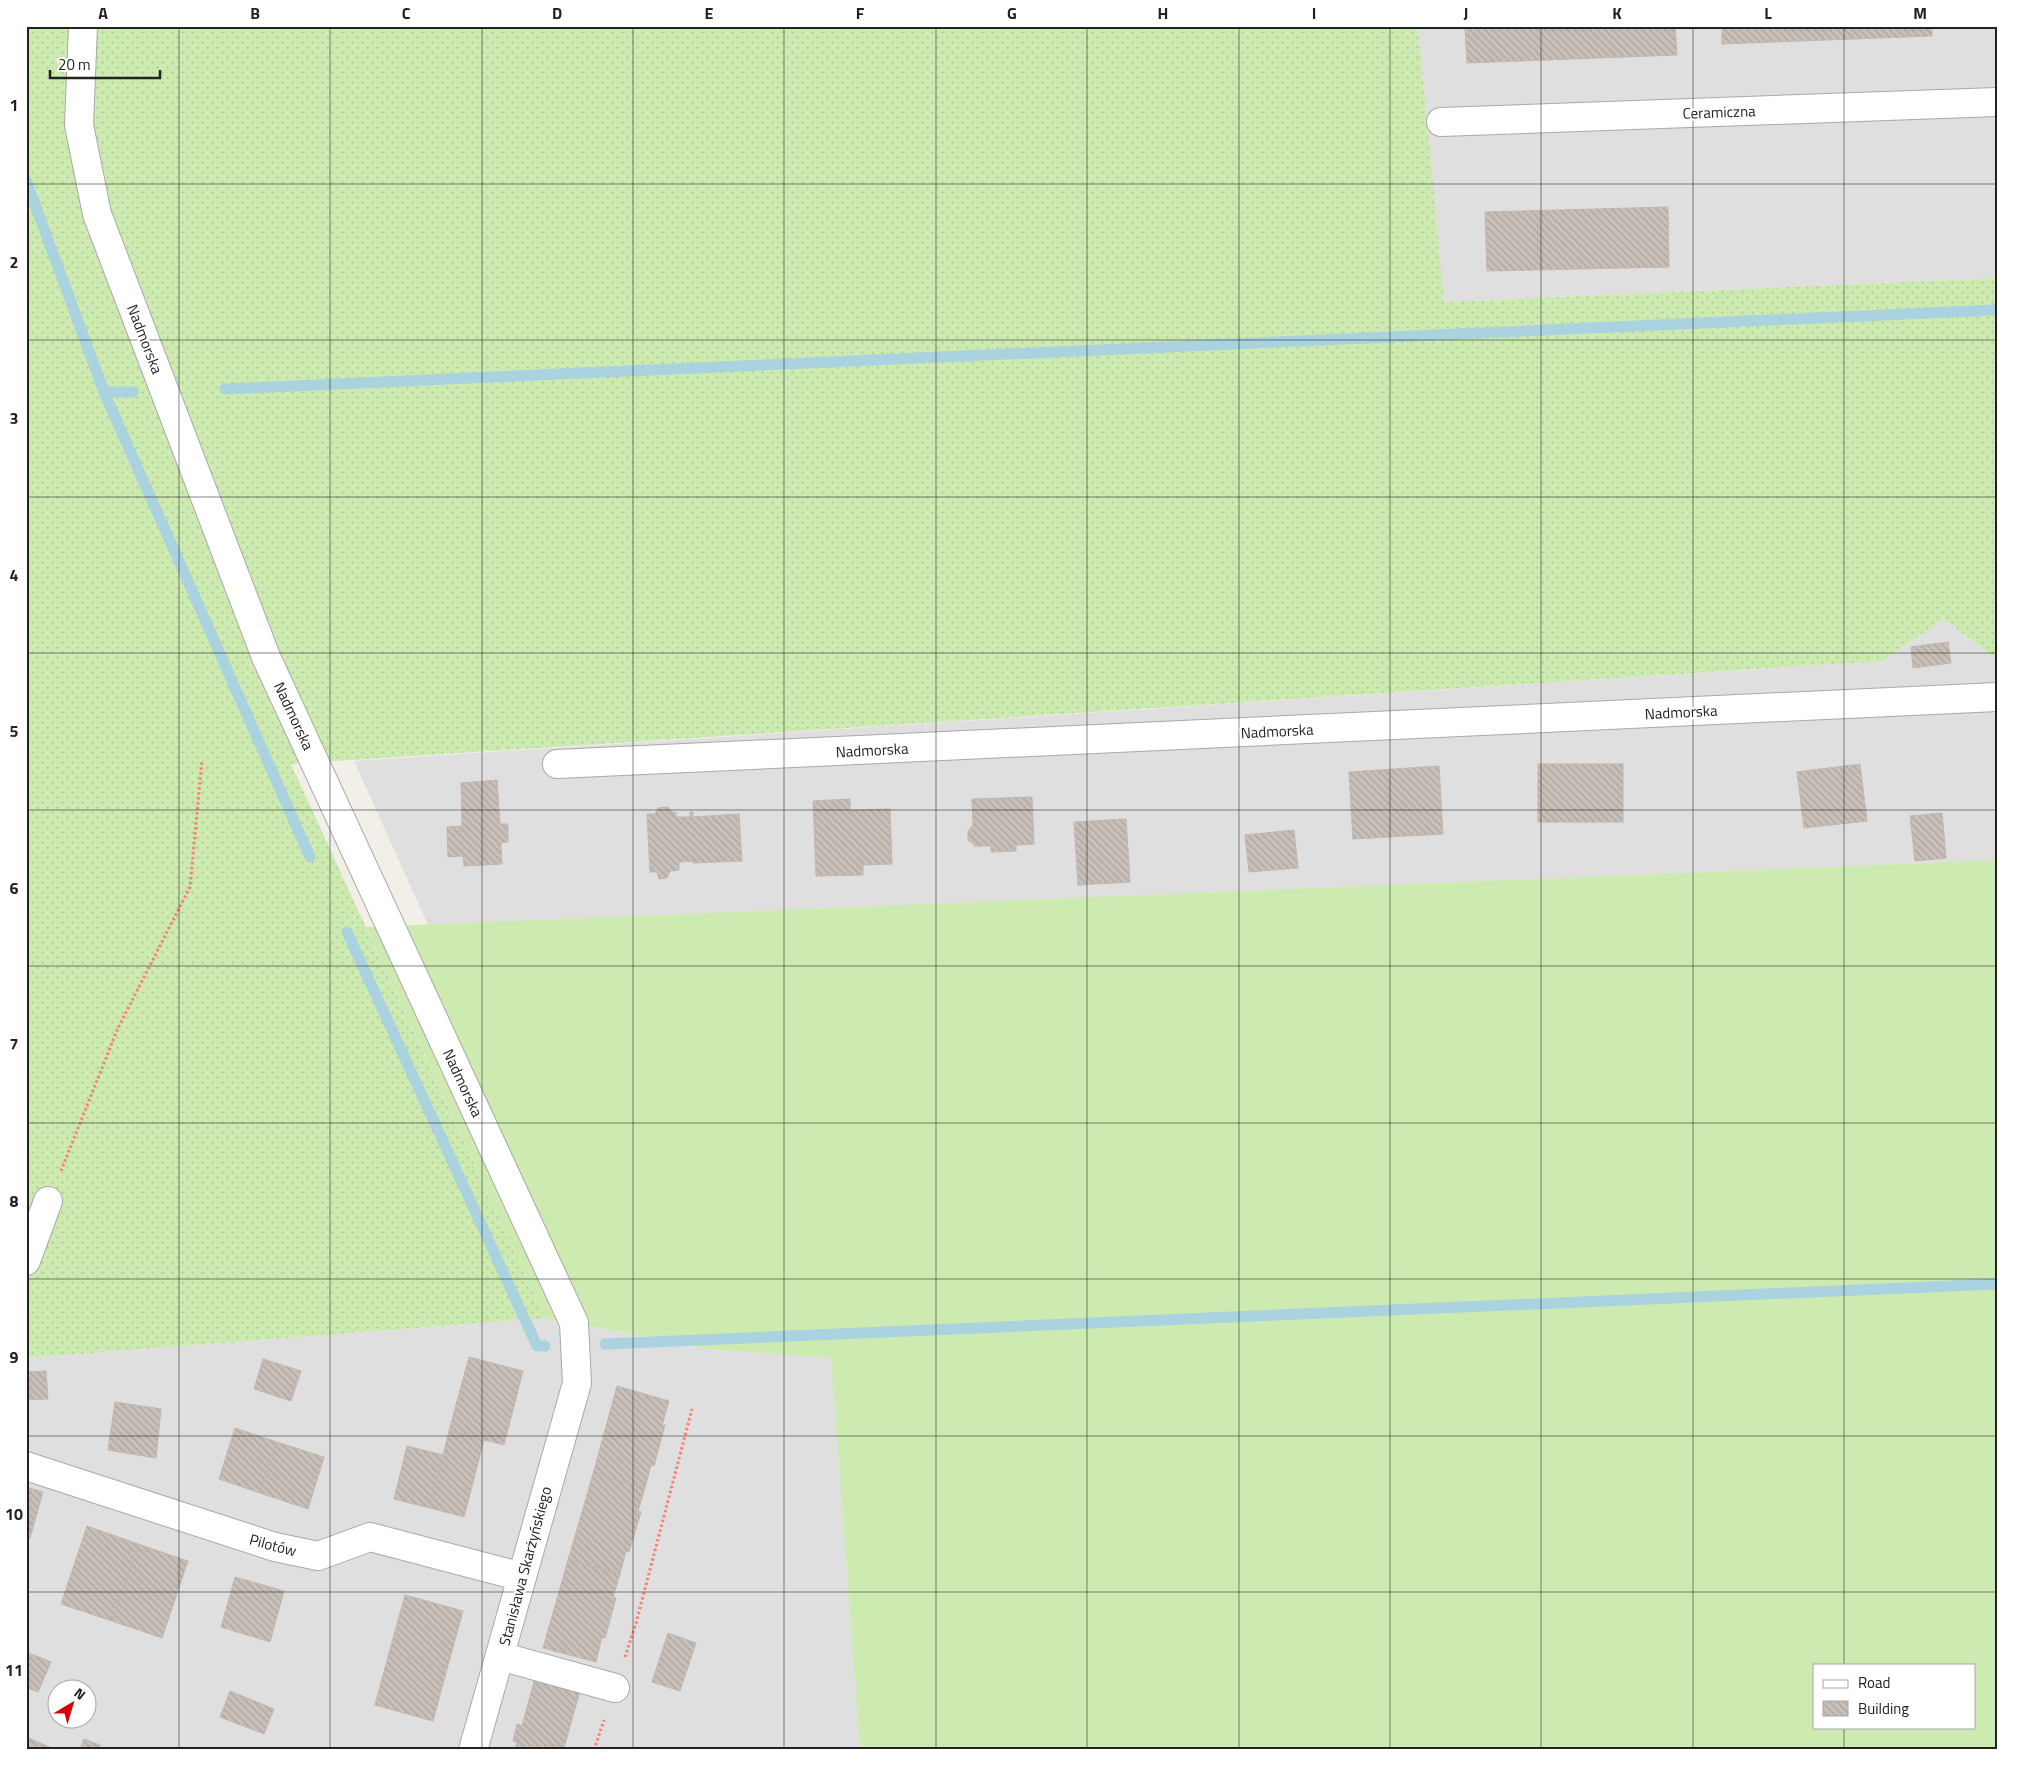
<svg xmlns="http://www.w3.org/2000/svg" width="2023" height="1776" font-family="'Titillium Web',sans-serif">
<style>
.residential{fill:#e0dfdf;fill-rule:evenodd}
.grass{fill:url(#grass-dots)}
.garden{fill:#cdebb0;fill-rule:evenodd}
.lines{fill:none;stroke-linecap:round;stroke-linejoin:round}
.stream{stroke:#aad3df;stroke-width:11}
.building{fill:url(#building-back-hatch);stroke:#c4b6ab}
.minor-casing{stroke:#a9a9a9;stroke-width:30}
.path{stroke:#fa8072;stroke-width:3;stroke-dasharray:2.5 2.5;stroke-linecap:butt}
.minor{stroke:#fff;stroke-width:28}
.grid{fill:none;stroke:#222;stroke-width:1;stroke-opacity:0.55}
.labels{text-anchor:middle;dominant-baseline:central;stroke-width:4.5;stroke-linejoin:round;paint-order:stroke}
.street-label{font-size:15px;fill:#222;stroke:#fff}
.neatline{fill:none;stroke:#222;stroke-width:2}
.grid-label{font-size:16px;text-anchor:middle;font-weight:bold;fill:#222}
</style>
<defs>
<pattern id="grass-dots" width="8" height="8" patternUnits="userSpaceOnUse" patternTransform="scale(1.25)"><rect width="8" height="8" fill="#cdebb0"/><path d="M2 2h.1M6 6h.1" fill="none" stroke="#b0c997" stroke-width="1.8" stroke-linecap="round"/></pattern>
<pattern id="building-back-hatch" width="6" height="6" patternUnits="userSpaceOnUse" patternTransform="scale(1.25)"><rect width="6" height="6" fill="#c7bfb8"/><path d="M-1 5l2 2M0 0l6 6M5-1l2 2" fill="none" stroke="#aba49e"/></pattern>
</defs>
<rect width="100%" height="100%" fill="#f2efe9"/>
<g class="residential">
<path d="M1418,26h579v252l-554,24z"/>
<path d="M1944,619l53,41v200l-1569,65 -74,-164 1528,-100z"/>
<path d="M545,1318l165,31 121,8 29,393h-834v-392zM58,1688h30v30h-30z"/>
</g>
<path class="grass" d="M26,26h1392l26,276 553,-24v382l-53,-41 -62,42 -1591,103 254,554 -519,40z"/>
<path class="garden" d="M1997,860v890h-1137l-29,-392 -121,-9 -165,-31 -179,-391zM1814,1665h160v62h-160z"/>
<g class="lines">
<g class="stream">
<path d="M26,180l78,212 206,465"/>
<path d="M225,389l1769,-79"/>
<path d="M104,392h29"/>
<path d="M347,932l190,414h8"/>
<path d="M605,1344l1392,-60"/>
</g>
</g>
<g class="building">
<path d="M1465,26h210l2,29 -210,8z"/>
<path d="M1722,26h210v10l-210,8z"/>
<path d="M1668,207l1,60 -182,4 -2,-59z"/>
<path d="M1948,642l3,21 -38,5 -2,-21z"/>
<rect x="1538" y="764" width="85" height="58"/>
<path d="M1860,764l7,57 -63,7 -7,-56z"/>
<path d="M1439,766l4,68 -90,5 -4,-67z"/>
<path d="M497,780l3,44h8v18l-7,1 1,21 -38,2 -1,-10 -15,1 -1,-30 15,-1 -1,-43z"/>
<path d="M1032,797l2,47 -18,1v6l-25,1v-6h-17v-2l-6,-4v-9l5,-6 -1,-26z"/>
<path d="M850,799v11l40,-1 2,55 -29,1v10l-47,1 -3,-75z"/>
<path d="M668,807l5,6 3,-1v5h14v-5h3v5l46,-3 3,47 -49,2v-2l-14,1v8l-9,1 -3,7 -8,1 -2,-7h-7l-3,-58h8l3,-6z"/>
<path d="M1942,813l4,45 -31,3 -5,-45z"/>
<path d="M1126,819l4,63 -52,3 -4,-63z"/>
<path d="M1294,830l4,38 -49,4 -4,-37z"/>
<path d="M469,1357l54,14 -19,74 -55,-14z"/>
<path d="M263,1359l38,12 -10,30 -37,-12z"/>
<path d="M46,1371l2,28 -22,1v-28z"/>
<path d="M617,1386l52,15 -7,24h3l-11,41 -3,-1 -6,23 -52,-14z"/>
<path d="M115,1402l46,7 -5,49 -48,-8z"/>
<path d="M235,1428l42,14 -17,51 -41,-14z"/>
<path d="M449,1431l35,9 -20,77 -34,-9z"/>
<path d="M277,1442l47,15 -16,52 -48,-16z"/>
<path d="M407,1446l36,9 -13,53 -36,-9z"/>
<path d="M593,1474l52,14 -7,23 3,1 -12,40 -3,-1 -6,23 -52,-14z"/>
<path d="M26,1487l17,5 -13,46 -4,-1z"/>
<path d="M87,1526l51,18 -26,77 -51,-17z"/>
<path d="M138,1544l50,17 -26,77 -50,-17z"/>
<path d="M568,1560l52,14 -7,23 3,1 -11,40 -3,-1 -6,25 -53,-14z"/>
<path d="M235,1577l49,14 -14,51 -49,-15z"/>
<path d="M405,1595l58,16 -16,58 -58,-16z"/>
<path d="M668,1633l28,10 -16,48 -28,-9z"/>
<path d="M26,1652l25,10 -13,30 -12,-5z"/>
<path d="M389,1653l58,16 -14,52 -58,-16z"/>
<path d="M535,1678l45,13 -16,57 6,2h-55l2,-8 -4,-1 4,-17 5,2z"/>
<path d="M230,1691l44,18 -10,25 -44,-17z"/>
<path d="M26,1737l26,11 -1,2h-25z"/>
<path d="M84,1739l16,6 -2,5h-18z"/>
</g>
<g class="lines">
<defs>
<g id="minor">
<path d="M83,26l-4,99 18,89 169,443 308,666 3,60 -104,367"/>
<path d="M1441,122l556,-20"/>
<path d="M557,764l1440,-67"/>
<path d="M26,1261l22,-60"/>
<path d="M26,1466l249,81 43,9 52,-19 152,40"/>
<path d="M500,1656l115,32"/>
</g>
</defs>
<use href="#minor" class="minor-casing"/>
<g class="path">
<path d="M61,1171l57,-143 72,-141 12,-127"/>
<path d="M625,1657l11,-34 56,-214"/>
<path d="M594,1750l10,-30"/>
</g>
<use href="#minor" class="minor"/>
</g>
<path class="grid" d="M179,26v1724M330,26v1724M482,26v1724M633,26v1724M784,26v1724M936,26v1724M1087,26v1724M1239,26v1724M1390,26v1724M1541,26v1724M1693,26v1724M1844,26v1639M26,184h1971M26,340h1971M26,497h1971M26,653h1971M26,810h1971M26,966h1971M26,1123h1971M26,1279h1971M26,1436h1971M26,1592h1971M1844,1727v23"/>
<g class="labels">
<g class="street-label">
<text transform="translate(1719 112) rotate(-2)">Ceramiczna</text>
<text transform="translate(145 339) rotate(69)">Nadmorska</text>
<text transform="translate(1681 712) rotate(-3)">Nadmorska</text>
<text transform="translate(294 716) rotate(65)">Nadmorska</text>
<text transform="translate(1277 731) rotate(-3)">Nadmorska</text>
<text transform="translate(872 750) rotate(-3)">Nadmorska</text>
<text transform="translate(463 1083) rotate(65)">Nadmorska</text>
<text transform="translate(273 1545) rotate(15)">Pilotów</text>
<text transform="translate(525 1566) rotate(-75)">Stanisława Skarżyńskiego</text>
</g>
</g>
<rect width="2023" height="1776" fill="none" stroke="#ffffff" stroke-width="55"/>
<rect x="1813" y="1664" width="162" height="65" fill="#ffffff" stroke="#a7a7a7"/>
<rect x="1823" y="1680" width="25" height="8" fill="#ffffff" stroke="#a7a7a7"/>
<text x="1858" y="1688" font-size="15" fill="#222222">Road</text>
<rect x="1823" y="1701" width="25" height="15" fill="url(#building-back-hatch)" stroke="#a7a7a7"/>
<text x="1858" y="1714" font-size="15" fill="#222222">Building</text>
<g transform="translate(72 1704) rotate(38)"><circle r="24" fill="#ffffff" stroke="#a7a7a7"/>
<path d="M0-4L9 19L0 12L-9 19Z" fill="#d40000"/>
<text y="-8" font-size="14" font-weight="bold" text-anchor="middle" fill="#222222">N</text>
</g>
<path d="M50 70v8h110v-8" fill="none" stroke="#222222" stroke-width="2.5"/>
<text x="58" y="70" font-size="15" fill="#222222" stroke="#ffffff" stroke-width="4" paint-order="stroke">20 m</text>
<rect x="28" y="28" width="1968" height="1720" class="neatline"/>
<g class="grid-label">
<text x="103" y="19">A</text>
<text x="255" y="19">B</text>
<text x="406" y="19">C</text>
<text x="557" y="19">D</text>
<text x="709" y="19">E</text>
<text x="860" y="19">F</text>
<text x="1012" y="19">G</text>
<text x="1163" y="19">H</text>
<text x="1314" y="19">I</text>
<text x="1466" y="19">J</text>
<text x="1617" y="19">K</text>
<text x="1768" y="19">L</text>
<text x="1920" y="19">M</text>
<text x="14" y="111">1</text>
<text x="14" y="268">2</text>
<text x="14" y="424">3</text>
<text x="14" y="581">4</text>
<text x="14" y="737">5</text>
<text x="14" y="894">6</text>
<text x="14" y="1050">7</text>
<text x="14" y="1207">8</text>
<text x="14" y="1363">9</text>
<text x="14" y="1520">10</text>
<text x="14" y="1676">11</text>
</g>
</svg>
